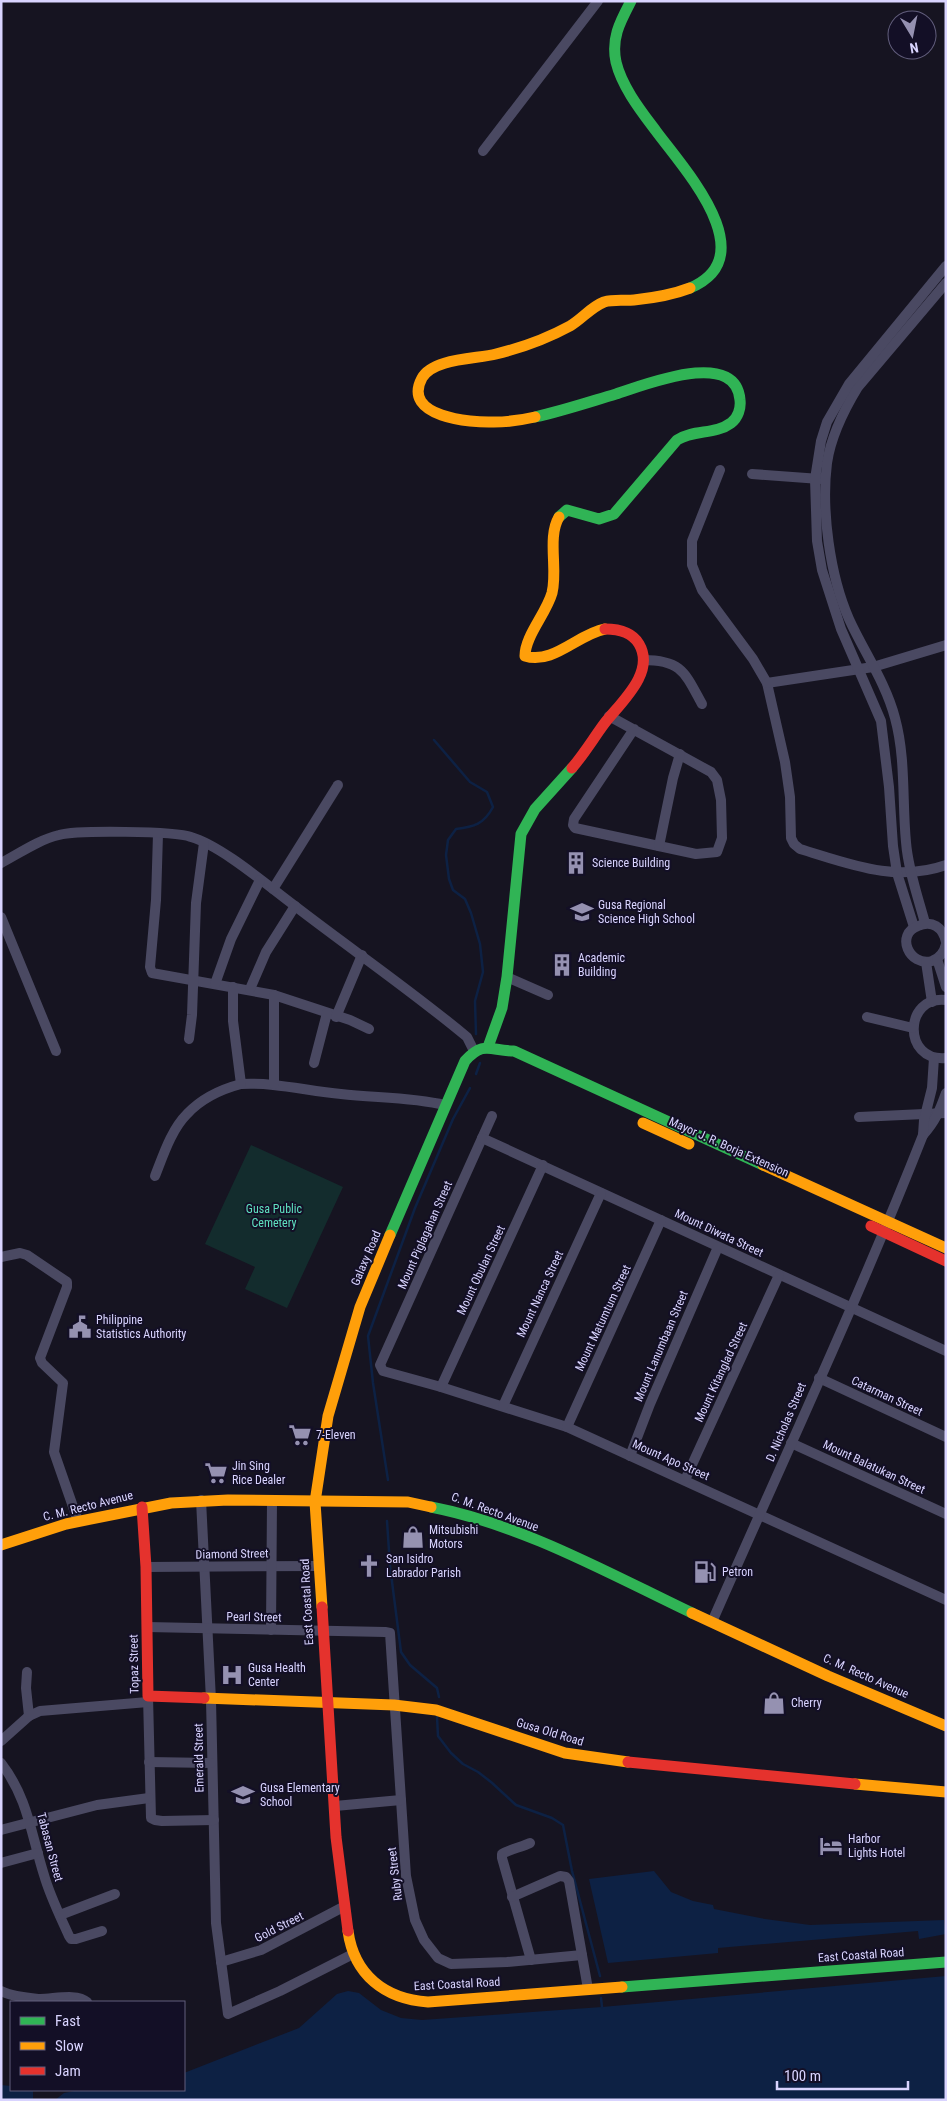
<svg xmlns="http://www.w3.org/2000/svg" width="947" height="2101" font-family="'Roboto Condensed',sans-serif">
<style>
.green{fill:#132c2d}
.water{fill:#0d2144}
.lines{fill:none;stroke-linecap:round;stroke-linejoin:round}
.stream{stroke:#0d2144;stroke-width:2.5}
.street{stroke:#4a4962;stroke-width:10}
.fast{stroke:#30b455;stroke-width:11}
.slow{stroke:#ff9f0a;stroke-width:11}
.jam{stroke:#e5322d;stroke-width:11}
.labels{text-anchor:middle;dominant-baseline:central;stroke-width:4;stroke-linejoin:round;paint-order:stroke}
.poi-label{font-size:12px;fill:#d9d4ff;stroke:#130f26;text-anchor:start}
.street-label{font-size:12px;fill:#d9d4ff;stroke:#130f26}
.park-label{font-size:12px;fill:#5fe0c0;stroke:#130f26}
</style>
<rect width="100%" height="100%" fill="#161421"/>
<path class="green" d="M251,1145l92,42 -56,121 -42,-19 10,-22 -50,-23z"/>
<g class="water">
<path d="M654,1871l17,21 22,9 20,4 1,4 51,10 45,6 134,-5 2,14 -27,5 -1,-8 -200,17v5l-110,10 -19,-84z"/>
<path d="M946,1976v124h-891l9,-7 10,-2 110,-1v-17l115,-45 38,-34 11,-3 11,2 22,17 20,8 21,2 180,-13z"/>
<path d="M1,2085l10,1v4h22v10h-32z"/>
</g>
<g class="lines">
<g class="stream">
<path d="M434,740l36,42 17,10 6,15c-9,17 -19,20 -37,22l-8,11 -2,15 3,24 4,11 12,9 6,14 9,31 3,28 -8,29 1,33"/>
<path d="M476,1074l4,-11"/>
<path d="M388,1480l-15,-97 -5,-47 47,-128 38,-89 17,-31"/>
<path d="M387,1521l3,45 11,86 9,13 27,23 2,9"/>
<path d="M437,1717l1,19 13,17 12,11 15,8 13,10 25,23 36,13 11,7 9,46 28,105"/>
<path d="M601,1998l1,9"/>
</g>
<g class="street">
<path d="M483,151l115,-150"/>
<path d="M720,470l-28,71v24l10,25 51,69 14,24 18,79 5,35 1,41 3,6 6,5c50,15 95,34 146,16"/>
<path d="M752,474l68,5"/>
<path d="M643,660c39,0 42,13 59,44"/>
<path d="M767,683l106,-16 73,-22"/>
<path d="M609,716l102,56 6,8 4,20 1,38 -5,14 -21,2 -121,-26 -2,-3 1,-6 60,-90"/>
<path d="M158,834l-2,66 -6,67 2,6 122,22 76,25 19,9"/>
<path d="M659,846l14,-68 7,-24"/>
<path d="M1,863c19,-10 37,-23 58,-28 17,-5 116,-4 132,2 31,9 77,49 104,69 57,44 117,85 172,131l7,14"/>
<path d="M273,889l65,-104"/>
<path d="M1,917l55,134"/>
<path d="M925,923c-7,-26 -17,-54 -19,-81 -4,-40 0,-84 -11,-124 -9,-35 -31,-66 -46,-99 -19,-43 -28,-109 -22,-156 4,-27 17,-53 31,-76l88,-104"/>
<path d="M914,927l-17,-54 -4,-27 -4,-59 -8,-66 -40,-92 -19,-59 -5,-29 -2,-62 6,-38 6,-19 22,-38 97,-118"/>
<path d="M946,942c-3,-15 -14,-22 -28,-16 -23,8 -9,41 14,35 8,-3 12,-8 14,-17"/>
<path d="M937,959l9,28"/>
<path d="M926,962l6,40"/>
<path d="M507,977l41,18"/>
<path d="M215,984l16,-45 29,-59"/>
<path d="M233,987v34l8,63c34,-2 66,7 100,10 34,4 70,3 104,11"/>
<path d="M250,989l16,-37 29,-46"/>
<path d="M274,995v89"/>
<path d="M946,1000c-42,-5 -44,62 0,58"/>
<path d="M336,1017l26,-62"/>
<path d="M867,1017l46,11"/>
<path d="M189,1039l3,-24 4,-112 8,-60"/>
<path d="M314,1063l13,-50"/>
<path d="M492,1116l-112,249 3,6 58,16 126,40 379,173"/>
<path d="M859,1117l87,-4"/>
<path d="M923,1135c12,-13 17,-25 23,-42"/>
<path d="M482,1138l464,213"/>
<path d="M155,1176c8,-20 16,-46 32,-62 14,-15 35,-25 54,-30"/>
<path d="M1,1257l19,-4 7,2 40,27v5l-27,71 2,5 21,20 -9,69 24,69"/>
<path d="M819,1378l127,59"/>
<path d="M441,1387l102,-222"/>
<path d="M503,1406l98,-213"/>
<path d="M567,1427l94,-207"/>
<path d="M791,1443l155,71"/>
<path d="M630,1456l20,-52 68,-157"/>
<path d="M685,1480l94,-205"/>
<path d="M201,1500l10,200 5,223 12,91 52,-23 73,-37"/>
<path d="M146,1567l172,-1"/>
<path d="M712,1622c71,-162 146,-322 211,-487l1,-15 8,-32 2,-30"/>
<path d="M147,1627l238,5 5,1 16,243 9,44 9,20 14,18 13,6 56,-2 75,-7"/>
<path d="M271,1630l1,-129"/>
<path d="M27,1672l-1,16 3,28"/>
<path d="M148,1696l3,122 4,2 7,1 52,-1"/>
<path d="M1,1741l28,-25 11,-5 108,-9"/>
<path d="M149,1762l62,1"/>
<path d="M1,1763c27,35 30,71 43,112 6,21 16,41 25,61l2,3h5l26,-8"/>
<path d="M335,1806l66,-6"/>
<path d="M1,1830l96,-25 52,-7"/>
<path d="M530,1843c-8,4 -20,6 -28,11v4l29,102"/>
<path d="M1,1863l37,-10"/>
<path d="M512,1897l48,-21 6,1 3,4 19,108"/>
<path d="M60,1915l55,-21"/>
<path d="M221,1962l40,-12 84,-44"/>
<path d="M1,1991c12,6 27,7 39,8 14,0 37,-6 47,3"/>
</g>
<g class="fast">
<path d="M631,1c-11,21 -20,37 -15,61 6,25 25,49 40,69 28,38 109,125 34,157"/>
<path d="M535,417c27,-6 54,-15 81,-23 26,-8 120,-47 124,6 1,8 -2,18 -9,23 -16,12 -37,6 -54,17l-63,74 -15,5 -32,-9 -8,7"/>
<path d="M488,1047l14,-39 5,-31 14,-143 14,-25 37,-41"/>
<path d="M390,1235l75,-174c19,-21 25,-10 49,-10l249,114"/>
<path d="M431,1507c92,18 177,66 261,106"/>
<path d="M622,1987l324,-25"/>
</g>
<g class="slow">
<path d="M535,417c-13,3 -27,5 -41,5 -23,1 -93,-5 -72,-44 11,-20 55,-19 74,-24 25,-6 52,-16 74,-28 12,-7 21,-19 34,-24 10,-3 20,-1 30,-2 19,-2 38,-5 56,-12"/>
<path d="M559,517c-12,20 -1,53 -7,76 -6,21 -27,43 -27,63 28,9 53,-22 80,-27"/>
<path d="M643,1123l46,21"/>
<path d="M763,1165l183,83"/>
<path d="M1,1545l65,-21 105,-21 57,-3 180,2 23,5"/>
<path d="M322,1607l-7,-105 13,-86 32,-109 30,-72"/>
<path d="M692,1613l136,63 118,50"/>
<path d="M204,1698l190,7 42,5 129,43 63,9"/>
<path d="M855,1784l91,8"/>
<path d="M348,1931c6,44 37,68 80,71l194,-15"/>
</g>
<g class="jam">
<path d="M572,768c12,-14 21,-29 32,-44 16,-21 52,-51 35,-80 -7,-12 -21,-15 -34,-15"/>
<path d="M871,1226l75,35"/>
<path d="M142,1507l4,60 2,129 56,2"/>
<path d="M322,1607l14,230 12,94"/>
<path d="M628,1762l227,22"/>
</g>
</g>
<defs>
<symbol id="building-bare" viewBox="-9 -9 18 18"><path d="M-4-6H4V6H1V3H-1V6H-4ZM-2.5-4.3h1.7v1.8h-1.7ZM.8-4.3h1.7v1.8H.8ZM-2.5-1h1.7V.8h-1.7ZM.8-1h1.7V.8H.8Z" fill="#9591b1" stroke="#130f26" stroke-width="2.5" paint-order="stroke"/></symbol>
<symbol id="school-bare" viewBox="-9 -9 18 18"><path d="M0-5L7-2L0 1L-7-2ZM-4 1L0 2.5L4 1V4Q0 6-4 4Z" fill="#9591b1" stroke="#130f26" stroke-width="2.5" paint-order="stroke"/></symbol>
<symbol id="civic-bare" viewBox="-9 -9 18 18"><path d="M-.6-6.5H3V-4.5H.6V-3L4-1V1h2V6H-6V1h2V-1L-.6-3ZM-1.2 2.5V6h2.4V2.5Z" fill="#9591b1" stroke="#130f26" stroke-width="2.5" paint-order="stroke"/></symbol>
<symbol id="supermarket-bare" viewBox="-9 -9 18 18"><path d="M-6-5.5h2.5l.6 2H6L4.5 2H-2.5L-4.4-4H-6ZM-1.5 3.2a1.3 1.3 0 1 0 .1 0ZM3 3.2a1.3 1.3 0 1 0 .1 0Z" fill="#9591b1" stroke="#130f26" stroke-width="2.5" paint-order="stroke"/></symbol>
<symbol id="shop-bare" viewBox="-9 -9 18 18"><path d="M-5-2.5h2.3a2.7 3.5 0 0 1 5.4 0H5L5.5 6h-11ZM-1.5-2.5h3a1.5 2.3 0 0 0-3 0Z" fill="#9591b1" stroke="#130f26" stroke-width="2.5" paint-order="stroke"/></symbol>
<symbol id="church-bare" viewBox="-9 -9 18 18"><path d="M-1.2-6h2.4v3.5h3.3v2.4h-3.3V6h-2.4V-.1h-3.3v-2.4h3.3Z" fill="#9591b1" stroke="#130f26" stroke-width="2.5" paint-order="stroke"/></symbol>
<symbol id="fuel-bare" viewBox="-9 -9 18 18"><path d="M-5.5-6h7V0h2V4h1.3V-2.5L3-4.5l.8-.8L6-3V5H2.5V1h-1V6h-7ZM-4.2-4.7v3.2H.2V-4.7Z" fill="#9591b1" stroke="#130f26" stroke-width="2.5" paint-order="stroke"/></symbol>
<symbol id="hospital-bare" viewBox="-9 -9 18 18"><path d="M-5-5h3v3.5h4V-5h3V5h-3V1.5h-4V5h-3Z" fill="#9591b1" stroke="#130f26" stroke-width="2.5" paint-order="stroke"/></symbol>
<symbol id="hotel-bare" viewBox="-9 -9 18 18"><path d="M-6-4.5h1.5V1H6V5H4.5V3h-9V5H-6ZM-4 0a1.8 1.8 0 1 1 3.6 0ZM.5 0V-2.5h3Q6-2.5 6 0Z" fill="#9591b1" stroke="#130f26" stroke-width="2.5" paint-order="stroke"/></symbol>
</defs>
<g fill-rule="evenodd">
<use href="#building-bare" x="560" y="847" width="32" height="32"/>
<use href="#school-bare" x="566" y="896" width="32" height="32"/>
<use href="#building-bare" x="546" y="949" width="32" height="32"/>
<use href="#civic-bare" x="64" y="1311" width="32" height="32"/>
<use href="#supermarket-bare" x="284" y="1419" width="32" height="32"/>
<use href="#supermarket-bare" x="200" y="1457" width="32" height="32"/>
<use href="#shop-bare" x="397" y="1521" width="32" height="32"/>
<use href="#church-bare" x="353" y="1550" width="32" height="32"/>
<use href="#fuel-bare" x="689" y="1556" width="32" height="32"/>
<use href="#hospital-bare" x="216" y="1659" width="32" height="32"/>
<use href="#shop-bare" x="758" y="1687" width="32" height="32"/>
<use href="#school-bare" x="227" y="1779" width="32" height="32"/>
<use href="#hotel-bare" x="815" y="1830" width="32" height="32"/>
</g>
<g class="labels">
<g class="poi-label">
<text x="592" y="863">Science Building</text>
<text x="598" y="905">Gusa Regional<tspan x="598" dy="14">Science High School</tspan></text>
<text x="578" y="958">Academic<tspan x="578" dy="14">Building</tspan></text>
<text x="96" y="1320">Philippine<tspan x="96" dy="14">Statistics Authority</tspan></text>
<text x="316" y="1435">7-Eleven</text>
<text x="232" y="1466">Jin Sing<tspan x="232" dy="14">Rice Dealer</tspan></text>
<text x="429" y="1530">Mitsubishi<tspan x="429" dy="14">Motors</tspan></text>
<text x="386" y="1559">San Isidro<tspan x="386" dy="14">Labrador Parish</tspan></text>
<text x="722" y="1572">Petron</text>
<text x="248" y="1668">Gusa Health<tspan x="248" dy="14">Center</tspan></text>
<text x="791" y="1703">Cherry</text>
<text x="260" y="1788">Gusa Elementary<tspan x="260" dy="14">School</tspan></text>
<text x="848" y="1839">Harbor<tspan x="848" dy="14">Lights Hotel</tspan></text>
</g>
<g class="street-label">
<text transform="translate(729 1147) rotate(24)">Mayor J. R. Borja Extension</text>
<text transform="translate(719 1233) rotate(25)">Mount Diwata Street</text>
<text transform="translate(425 1235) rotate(-66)">Mount Piglagahan Street</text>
<text transform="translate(366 1258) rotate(-67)">Galaxy Road</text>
<text transform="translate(481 1270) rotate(-65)">Mount Obulan Street</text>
<text transform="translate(540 1294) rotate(-65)">Mount Nanca Street</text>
<text transform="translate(603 1318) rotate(-65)">Mount Matumtum Street</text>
<text transform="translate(661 1346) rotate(-67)">Mount Lanumbaan Street</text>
<text transform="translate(721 1372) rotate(-65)">Mount Kitanglad Street</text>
<text transform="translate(887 1396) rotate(25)">Catarman Street</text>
<text transform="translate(786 1422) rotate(-67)">D. Nicholas Street</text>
<text transform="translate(671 1460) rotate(24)">Mount Apo Street</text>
<text transform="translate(874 1467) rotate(25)">Mount Balatukan Street</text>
<text transform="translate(88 1506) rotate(-14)">C. M. Recto Avenue</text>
<text transform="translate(495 1512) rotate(20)">C. M. Recto Avenue</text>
<text transform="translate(232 1554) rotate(-1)">Diamond Street</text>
<text transform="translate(307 1602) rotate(-93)">East Coastal Road</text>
<text transform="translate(254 1617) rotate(1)">Pearl Street</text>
<text transform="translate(134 1664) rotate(-91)">Topaz Street</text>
<text transform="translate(866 1676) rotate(24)">C. M. Recto Avenue</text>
<text transform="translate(550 1732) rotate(17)">Gusa Old Road</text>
<text transform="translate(199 1758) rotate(-91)">Emerald Street</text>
<text transform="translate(50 1847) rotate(75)">Tabasan Street</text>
<text transform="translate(395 1874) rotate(-97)">Ruby Street</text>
<text transform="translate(279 1927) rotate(-27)">Gold Street</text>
<text transform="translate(861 1955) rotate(-4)">East Coastal Road</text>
<text transform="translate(457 1984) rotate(-3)">East Coastal Road</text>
</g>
<g class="park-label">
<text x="274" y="1209">Gusa Public<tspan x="274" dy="14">Cemetery</tspan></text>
</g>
</g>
<rect width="947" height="2101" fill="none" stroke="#d9d4ff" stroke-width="5"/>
<rect x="10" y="2001" width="175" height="90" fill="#130f26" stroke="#625e7d"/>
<rect x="20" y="2017" width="25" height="8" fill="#30b455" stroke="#625e7d"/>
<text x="55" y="2026" font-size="15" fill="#d9d4ff">Fast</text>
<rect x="20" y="2042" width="25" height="8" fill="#ff9f0a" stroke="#625e7d"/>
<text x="55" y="2051" font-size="15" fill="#d9d4ff">Slow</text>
<rect x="20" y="2067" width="25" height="8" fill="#e5322d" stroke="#625e7d"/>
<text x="55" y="2076" font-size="15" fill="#d9d4ff">Jam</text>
<g transform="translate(912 35) rotate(170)"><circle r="24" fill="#130f26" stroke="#625e7d"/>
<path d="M0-4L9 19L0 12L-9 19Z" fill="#9591b1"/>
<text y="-8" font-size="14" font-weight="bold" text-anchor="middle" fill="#d9d4ff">N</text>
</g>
<path d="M777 2081v8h131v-8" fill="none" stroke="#d9d4ff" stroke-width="2.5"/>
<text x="784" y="2081" font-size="15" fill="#d9d4ff" stroke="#130f26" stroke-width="4" paint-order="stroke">100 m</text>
</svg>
